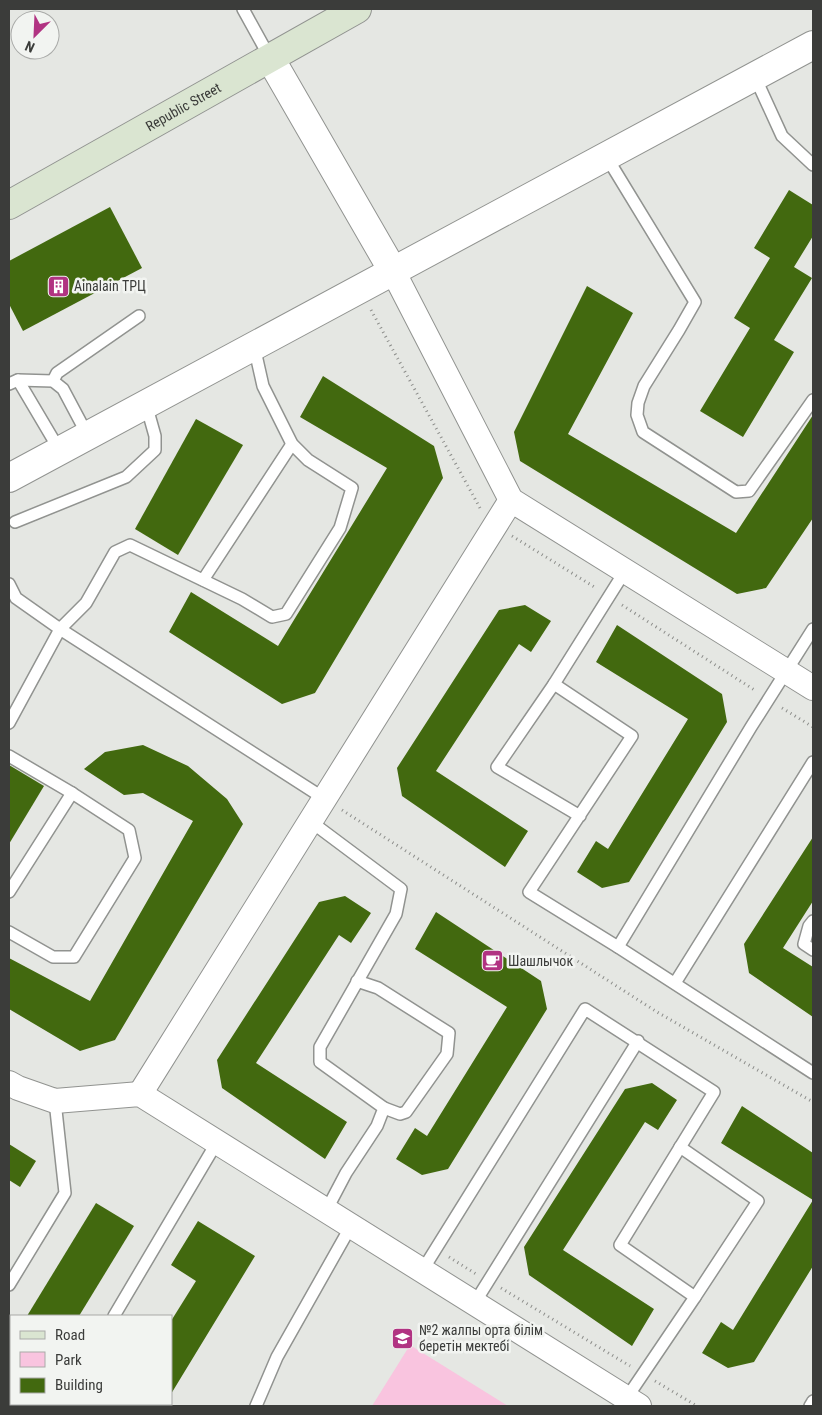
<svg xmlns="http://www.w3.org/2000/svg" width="822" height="1415" font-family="'Roboto Condensed',sans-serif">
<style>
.green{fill:#f9c4df}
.building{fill:#42690f}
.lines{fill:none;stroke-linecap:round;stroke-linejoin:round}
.service-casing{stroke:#919390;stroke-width:14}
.minor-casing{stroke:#919390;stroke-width:26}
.tertiary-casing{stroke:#919390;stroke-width:30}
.secondary-casing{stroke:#919390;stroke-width:30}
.path{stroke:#8c8d8a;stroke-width:3;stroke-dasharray:1 4;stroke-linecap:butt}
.service{stroke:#fff;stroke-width:11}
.minor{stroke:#fff;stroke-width:24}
.tertiary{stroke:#fff;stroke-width:28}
.secondary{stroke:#dae5d1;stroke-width:28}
.labels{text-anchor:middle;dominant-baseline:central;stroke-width:5;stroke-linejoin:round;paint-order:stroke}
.street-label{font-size:14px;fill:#3b3c3a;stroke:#f2f4f1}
.poi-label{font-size:14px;fill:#3b3c3a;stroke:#f2f4f1;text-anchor:start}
</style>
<rect width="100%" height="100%" fill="#e5e7e3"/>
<path class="green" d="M410,1345l98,61h-136z"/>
<g class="building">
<path d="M789,190l24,15v31l-19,31 18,11 -38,62 20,12 -51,85 -43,-26 50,-83 -16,-10 36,-60 -16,-10z"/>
<path d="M110,207l32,61 -119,63 -14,-27v-43z"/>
<path d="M587,286l46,27 -65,121 168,99 77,-118v103l-47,70 -29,6 -217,-133 -6,-29z"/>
<path d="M323,376l111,70 9,32 -128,215 -33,11 -113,-72 22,-40 87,54 109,-178 -87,-51z"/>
<path d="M196,419l47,26 -65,110 -43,-26z"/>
<path d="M525,605l26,16 -20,31 -12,-8 -83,127 92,60 -23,36 -103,-71 -5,-28 102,-158z"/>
<path d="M617,625l105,69 5,28 -98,160 -27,6 -25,-16 19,-31 12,8 80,-130 -92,-57z"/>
<path d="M143,745l45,21 39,33 16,25 -128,216 -35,11 -71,-42v-51l81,43 103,-180 -50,-28 -19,2 -40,-26 21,-17z"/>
<path d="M9,765l35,21 -35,58z"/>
<path d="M813,837v64l-30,47 30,19v50l-64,-44 -5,-29z"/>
<path d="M345,896l26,17 -20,30 -12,-8 -83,128 91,59 -22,37 -103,-71 -5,-28 102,-158z"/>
<path d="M436,912l105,69 6,28 -99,160 -26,6 -26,-16 19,-31 12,8 80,-129 -92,-58z"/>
<path d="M652,1083l25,17 -19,30 -13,-8 -82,128 91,59 -22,37 -103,-71 -5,-28 101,-158z"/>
<path d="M742,1106l71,47v113l-59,96 -26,6 -26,-15 19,-31 12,8 80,-130 -92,-57z"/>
<path d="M9,1144l27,17 -16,26 -11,-7z"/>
<path d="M96,1203l38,23 -55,90h-52z"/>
<path d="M198,1221l57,35 -84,138v-73l25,-40 -25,-16z"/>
</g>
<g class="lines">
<defs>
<g id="service">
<path d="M243,9l27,49"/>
<path d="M755,77l27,59 31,29"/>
<path d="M606,156l89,146 -16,28 -35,56 -6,17 -1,12 6,17 93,60 13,-1 64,-91"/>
<path d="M18,380l42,71"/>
<path d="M53,381l4,-8 82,-57"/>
<path d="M9,384l9,-4 35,1 10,8 25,47"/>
<path d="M15,522l111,-45 29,-27v-14l-9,-32"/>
<path d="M203,580l89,-136"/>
<path d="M9,584l7,14 44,31 26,-26 29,-51 15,-7 112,54 30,18 14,-3 54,-86 12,-40 -44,-28 -16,-16 -29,-58 -9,-40"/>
<path d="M554,684l71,-113"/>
<path d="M9,723l51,-94 265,170"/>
<path d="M9,756l63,37 57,37 6,28 -61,99h-21l-44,-25"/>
<path d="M580,816l-83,-49 57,-83 78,52 -103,156 89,55 195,126"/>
<path d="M310,821l91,68 -5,25 -76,133v15l64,46 -7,18 -31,47 -20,38"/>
<path d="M9,892l63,-99"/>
<path d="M813,921l-4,5 -5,18 9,6"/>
<path d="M618,947l133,-220 62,-98"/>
<path d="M357,981l21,7 71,45 -2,21 -41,58 -6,2 -16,-6"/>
<path d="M675,983l138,-221"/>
<path d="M680,1147l78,54 -63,96"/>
<path d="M422,1271l163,-262 129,83 -94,153 75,52 -69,102"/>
<path d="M9,1285l56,-92 -10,-92"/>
<path d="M474,1304l164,-263"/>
<path d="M114,1316l103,-174"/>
<path d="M9,1336l2,1"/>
<path d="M256,1406l21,-49 74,-131"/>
<path d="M810,1406l3,-5"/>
</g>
<g id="minor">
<path d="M393,271l118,229 302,188"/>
<path d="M9,1083l9,5 37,13 85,-7 499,312"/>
<path d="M140,1094l371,-594"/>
</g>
<g id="tertiary">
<path d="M270,58l123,213"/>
<path d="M9,478l804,-433"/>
</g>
<g id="secondary">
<path id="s1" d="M9,205l348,-196"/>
</g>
</defs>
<use href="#service" class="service-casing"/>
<use href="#minor" class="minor-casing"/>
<use href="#tertiary" class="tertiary-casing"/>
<use href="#secondary" class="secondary-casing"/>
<g class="path">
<path d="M371,310l109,198"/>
<path d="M512,536l84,52"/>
<path d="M622,605l134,86"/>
<path d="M782,708l31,19"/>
<path d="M342,810l315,202 156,90"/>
<path d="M449,1257l27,17"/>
<path d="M501,1288l129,78"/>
<path d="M655,1381l42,25"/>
</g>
<use href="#service" class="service"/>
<use href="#minor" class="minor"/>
<use href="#tertiary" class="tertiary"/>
<use href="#secondary" class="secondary"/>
</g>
<defs>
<symbol id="building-square" viewBox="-11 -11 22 22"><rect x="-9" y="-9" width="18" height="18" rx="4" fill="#b13382" stroke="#f2f4f1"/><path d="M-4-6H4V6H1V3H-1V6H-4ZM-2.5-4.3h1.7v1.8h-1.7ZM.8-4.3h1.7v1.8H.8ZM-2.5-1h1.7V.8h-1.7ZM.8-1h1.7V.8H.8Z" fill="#fff"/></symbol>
<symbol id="cafe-square" viewBox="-11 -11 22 22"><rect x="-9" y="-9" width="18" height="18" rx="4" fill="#b13382" stroke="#f2f4f1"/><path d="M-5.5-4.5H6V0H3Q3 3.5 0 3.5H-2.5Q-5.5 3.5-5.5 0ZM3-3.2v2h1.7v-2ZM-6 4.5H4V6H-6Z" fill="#fff"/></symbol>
<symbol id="school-square" viewBox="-11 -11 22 22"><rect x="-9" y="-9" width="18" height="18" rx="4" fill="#b13382" stroke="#f2f4f1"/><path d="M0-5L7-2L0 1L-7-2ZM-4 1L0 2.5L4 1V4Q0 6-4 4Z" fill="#fff"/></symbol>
</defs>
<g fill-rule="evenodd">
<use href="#building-square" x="46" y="274" width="25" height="25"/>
<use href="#cafe-square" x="480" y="948" width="25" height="25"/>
<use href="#school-square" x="390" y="1326" width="25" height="25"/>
</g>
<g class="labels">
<g class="street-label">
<text stroke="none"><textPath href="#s1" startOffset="200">Republic Street</textPath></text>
</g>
<g class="poi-label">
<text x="74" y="286">Ainalain ТРЦ</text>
<text x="508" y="961">Шашлычок</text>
<text x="419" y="1330">№2 жалпы орта білім<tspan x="419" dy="16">беретін мектебі</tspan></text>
</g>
</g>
<rect width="822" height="1415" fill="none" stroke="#3b3c3a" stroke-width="20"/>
<rect x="10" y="1315" width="162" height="90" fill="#f2f4f1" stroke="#a9aaa8"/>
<rect x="20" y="1331" width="25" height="8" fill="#dae5d1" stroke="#a9aaa8"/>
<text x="55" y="1340" font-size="15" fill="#3b3c3a">Road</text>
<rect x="20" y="1352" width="25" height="15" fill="#f9c4df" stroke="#a9aaa8"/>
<text x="55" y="1365" font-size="15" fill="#3b3c3a">Park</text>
<rect x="20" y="1378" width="25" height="15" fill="#42690f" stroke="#a9aaa8"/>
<text x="55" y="1390" font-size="15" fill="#3b3c3a">Building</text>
<g transform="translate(35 35) rotate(204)"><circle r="24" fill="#f2f4f1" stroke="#a9aaa8"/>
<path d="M0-4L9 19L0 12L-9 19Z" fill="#b13382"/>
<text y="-8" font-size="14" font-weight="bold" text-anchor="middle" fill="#3b3c3a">N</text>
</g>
</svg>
